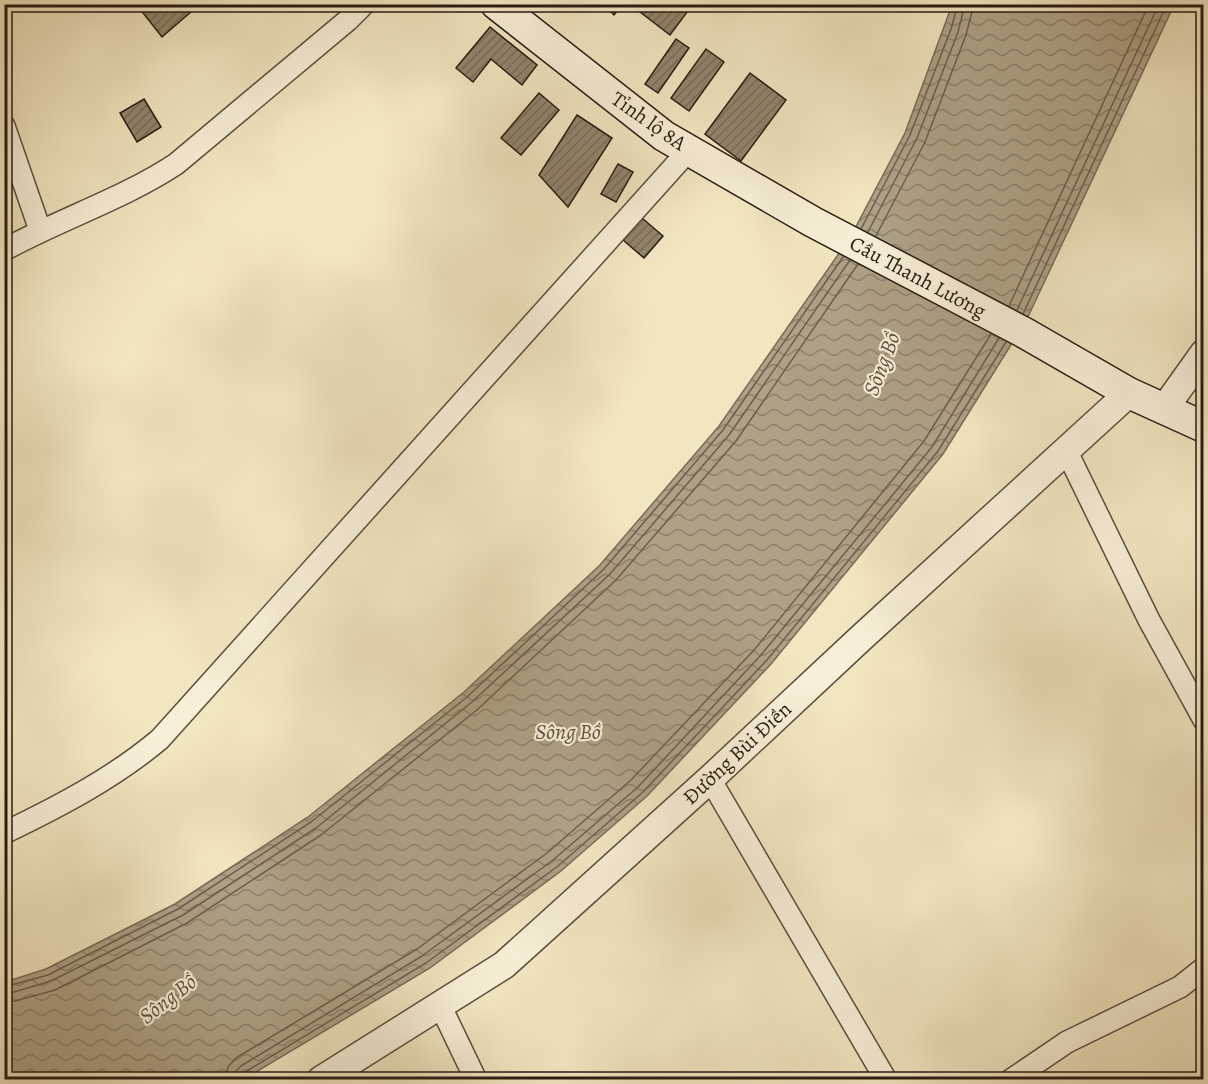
<svg xmlns="http://www.w3.org/2000/svg" width="1208" height="1084" font-family="Alegreya,serif">
<style>
.water{fill:url(#water-waves);stroke:#796b58;stroke-width:1.5}
.lines{fill:none;stroke-linecap:round;stroke-linejoin:round}
.shore{stroke:#6c5e4c;stroke-width:1.5}
.building{fill:url(#building-hatch);stroke:#291a12;stroke-width:1.5}
.minor-casing{stroke:#5b4d3e;stroke-width:24}
.tertiary-casing{stroke:#5b4d3e;stroke-width:30}
.secondary-casing{stroke:#291a12;stroke-width:33}
.minor{stroke:#f7efd7;stroke-width:21}
.tertiary{stroke:#f7efd7;stroke-width:27}
.secondary{stroke:#f7efd7;stroke-width:30}
.labels{text-anchor:middle;dominant-baseline:central;stroke-width:4.5;stroke-linejoin:round;paint-order:stroke}
.street-label{font-size:21px;fill:#291a12;stroke:#f7efd7}
.water-label{font-size:22px;font-style:italic;fill:#5e5040;stroke:#f7efd7}
</style>
<defs>
<pattern id="water-waves" width="16" height="10" patternUnits="userSpaceOnUse" patternTransform="scale(1.5)"><rect width="16" height="10" fill="#aea186"/><path d="M0 5q4-4 8 0t8 0" fill="none" stroke="#8e826c"/></pattern>
<pattern id="building-hatch" width="6" height="6" patternUnits="userSpaceOnUse" patternTransform="scale(1.5)"><rect width="6" height="6" fill="#92846d"/><path d="M-1 1l2-2M0 6l6-6M5 7l2-2" fill="none" stroke="#776b58"/></pattern>
</defs>
<rect width="100%" height="100%" fill="#f2e6c1"/>
<filter id="stains"><feTurbulence type="fractalNoise" baseFrequency=".00333" numOctaves="4"/><feColorMatrix values="0 0 0 0 .2 0 0 0 0 .09 0 0 0 0 .02 0 0 0 .5 -.17"/></filter>
<radialGradient id="worn" r=".72"><stop offset=".6" stop-color="#630" stop-opacity="0"/><stop offset="1" stop-color="#630" stop-opacity=".3"/></radialGradient>
<path class="water" d="M952,5h222l-147,314 -84,135 -172,210 -124,132 -86,75 -131,97 -186,111 -239,1v-98l41,-13 129,-65 133,-87 156,-125 136,-127 119,-139 132,-190 54,-103z"/>
<g class="lines">
<g class="shore">
<path d="M861,229l49,-94 41,-106 7,-25"/>
<path d="M868,232l49,-94 41,-106 7,-28"/>
<path d="M876,236l49,-94 41,-107 8,-31"/>
<path d="M1009,306l140,-302"/>
<path d="M1017,310l142,-306"/>
<path d="M1023,314l144,-310"/>
<path d="M4,987l44,-12 130,-66 133,-87 156,-125 137,-128 119,-139 120,-173"/>
<path d="M4,995l47,-14 132,-66 133,-87 156,-126 138,-128 119,-139 121,-175"/>
<path d="M4,1004l51,-14 132,-67 134,-88 157,-126 138,-129 120,-139 122,-177"/>
<path d="M225,1080l3,-13 8,-9 181,-109 130,-96 84,-73 124,-131 169,-208 67,-107"/>
<path d="M234,1080l2,-9 5,-5 181,-110 131,-96 85,-73 123,-132 171,-208 67,-109"/>
<path d="M242,1080l3,-8 181,-109 132,-97 85,-74 124,-132 171,-209 68,-109"/>
</g>
</g>
<g class="building">
<path d="M136,4h64l-38,33z"/>
<path d="M603,4h20l-9,11z"/>
<path d="M638,4h55l-23,31 -35,-27z"/>
<path d="M490,27l47,38 -15,20 -31,-26 -18,23 -17,-14z"/>
<path d="M676,39l13,9 -31,45 -13,-9z"/>
<path d="M706,49l18,13 -35,49 -18,-13z"/>
<path d="M750,73l36,27 -45,61 -36,-27z"/>
<path d="M539,93l20,17 -38,45 -20,-17z"/>
<path d="M144,99l17,28 -24,15 -17,-29z"/>
<path d="M577,115l35,23 -44,69 -29,-32z"/>
<path d="M618,164l15,8 -17,30 -15,-8z"/>
<path d="M642,218l21,18 -19,22 -21,-18z"/>
</g>
<g class="lines">
<defs>
<g id="minor">
<path d="M4,126l36,104"/>
<path d="M4,250c56,-31 119,-51 172,-86l172,-144 16,-16"/>
<path d="M1066,450l83,170 55,100"/>
<path d="M710,779l176,301"/>
<path d="M4,833c54,-26 110,-55 156,-94l529,-589"/>
<path d="M440,1005l36,75"/>
<path d="M1011,1080l56,-38 113,-55 24,-19"/>
</g>
<g id="tertiary">
<path d="M1164,409l40,-56"/>
<path d="M321,1080l183,-115 206,-186 151,-141 268,-245"/>
</g>
<path id="secondary" d="M496,4l168,132 149,86 210,110 106,61 75,34"/>
</defs>
<use href="#minor" class="minor-casing"/>
<use href="#tertiary" class="tertiary-casing"/>
<use href="#secondary" class="secondary-casing"/>
<use href="#minor" class="minor"/>
<use href="#tertiary" class="tertiary"/>
<use href="#secondary" class="secondary"/>
</g>
<g class="labels">
<g class="street-label">
<text transform="translate(649 121) rotate(35)">Tỉnh lộ 8A</text>
<text transform="translate(918 277) rotate(28)">Cầu Thanh Lương</text>
<text transform="translate(737 753) rotate(-43)">Đường Bùi Điền</text>
</g>
<g class="water-label">
<text transform="translate(882 364) rotate(-69)">Sông Bồ</text>
<text x="568" y="732">Sông Bồ</text>
<text transform="translate(168 999) rotate(-38)">Sông Bồ</text>
</g>
</g>
<rect width="1208" height="1084" fill="none" stroke="#f2e6c1" stroke-width="24"/>
<rect x="6" y="6" width="1196" height="1072" fill="none" stroke="#291a12" stroke-width="3"/>
<rect x="12" y="12" width="1184" height="1060" fill="none" stroke="#291a12" stroke-width="1.5"/>
<rect width="100%" height="100%" filter="url(#stains)"/>
<rect width="100%" height="100%" fill="url(#worn)"/>
</svg>
